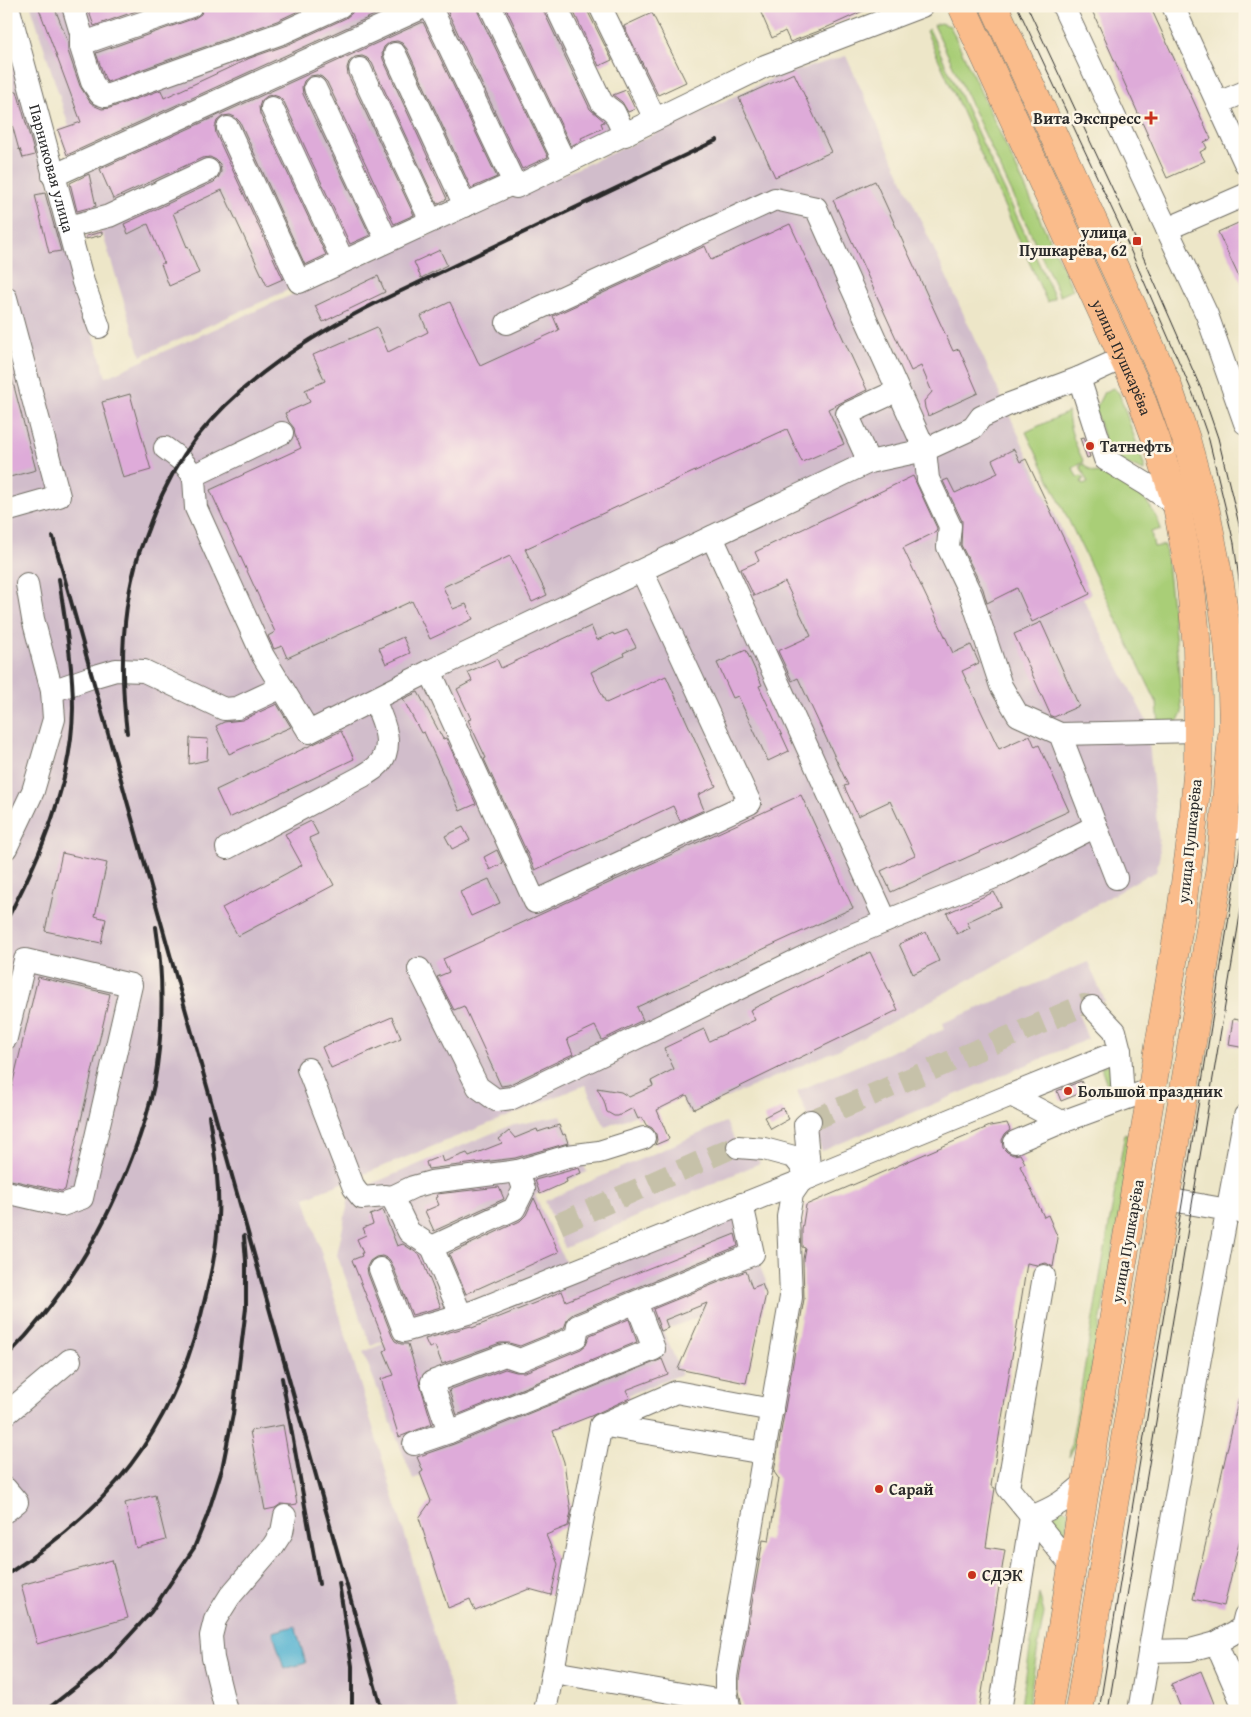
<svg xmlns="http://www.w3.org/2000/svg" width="1251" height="1717" font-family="'Gentium Book Plus',serif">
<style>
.industrial{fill:#d1bdcb}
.green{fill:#a9ce77;stroke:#6a7c51}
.water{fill:#53b2d1;stroke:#3f6e7e}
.building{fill:#deabd9}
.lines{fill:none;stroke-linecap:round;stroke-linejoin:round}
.minor-tunnel{stroke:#c6c1a9;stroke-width:22;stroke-dasharray:22 11;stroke-linecap:butt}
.minor-casing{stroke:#6f6c62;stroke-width:24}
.major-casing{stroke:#6f6c62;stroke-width:29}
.minor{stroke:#fff;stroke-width:22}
.major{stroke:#fabc8b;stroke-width:28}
.tram{stroke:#2b2b2b;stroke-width:1}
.rail{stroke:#2b2b2b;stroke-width:4}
.poi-dot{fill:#c8321e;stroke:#fcf5e5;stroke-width:2}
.labels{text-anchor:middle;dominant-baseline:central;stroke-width:5;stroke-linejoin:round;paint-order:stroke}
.poi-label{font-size:16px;font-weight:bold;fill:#2b2b2b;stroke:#fcf5e5;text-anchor:start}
.street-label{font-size:16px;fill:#2b2b2b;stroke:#fcf5e5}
</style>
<rect width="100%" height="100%" fill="#fcf5e5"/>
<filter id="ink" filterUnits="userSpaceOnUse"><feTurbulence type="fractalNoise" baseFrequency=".02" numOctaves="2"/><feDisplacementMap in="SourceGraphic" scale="10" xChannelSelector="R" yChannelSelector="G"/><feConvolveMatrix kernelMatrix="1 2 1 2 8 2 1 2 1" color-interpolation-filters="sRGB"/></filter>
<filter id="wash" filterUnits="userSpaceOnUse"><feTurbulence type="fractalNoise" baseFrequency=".0096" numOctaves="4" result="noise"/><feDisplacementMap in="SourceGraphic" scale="20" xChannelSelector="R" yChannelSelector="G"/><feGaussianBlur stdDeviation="1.12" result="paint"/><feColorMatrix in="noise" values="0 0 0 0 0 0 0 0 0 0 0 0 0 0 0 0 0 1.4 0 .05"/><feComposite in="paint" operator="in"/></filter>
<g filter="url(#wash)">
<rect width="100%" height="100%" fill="#ede6c8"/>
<g class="industrial">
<path d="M31,6h537l63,130 -490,220z"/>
<path d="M6,37l100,340 540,-239 129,-61 71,-21 245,538 -8,4 64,124 13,132 -4,18 -18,8 -151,90 -138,75 -160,69 -8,-16 -76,29 -20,-42 -280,113 152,513h-451z"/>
<path d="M1088,962l17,39 -27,12 10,26 -266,112 -25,-60 148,-62 -2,-6z"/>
<path d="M561,1116l26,56 -52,23 32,71 -196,80 -34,-91 13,-62 159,-67z"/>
<path d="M726,1122l15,31 14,1 5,9 -195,85 -20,-47z"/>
<path d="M734,1201l35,88 -106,42 19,43 -269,105 -50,-127z"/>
</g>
<g class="green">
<path d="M940,23l10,3 123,264 -13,6 -126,-271z"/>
<path d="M929,29l126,269 -8,4 -121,-271z"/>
<path d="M1113,388l6,5 25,72v6l-34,-14 -15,-47 9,-18z"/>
<path d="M1068,412c1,18 8,35 16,50l-11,6 4,9 5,-1 2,3 -3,2 2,4 5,-2 -8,-17 4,-2c6,8 14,9 24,12 25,8 45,27 53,53l-10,3 3,15 11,-2 12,106 5,63 -5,8 -18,2 -2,-21 -131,-271z"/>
<path d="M1114,1062v22l-4,9 -9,-26z"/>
<path d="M1125,1133l3,1v30l-47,269 -12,24z"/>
<path d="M1062,1508l7,3 -5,28 -15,-15v-4z"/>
<path d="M1039,1594l5,19 -17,98h-7z"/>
</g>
<path class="water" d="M295,1626l11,37 -22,6 -11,-37z"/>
<g id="blocks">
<g class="building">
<path d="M38,6h16l14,36v9l12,35 10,16 5,4 7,3 8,-1 51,-18 3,8 86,-40 37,-13 59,-27 6,-5 2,-7h40l-327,149 -9,-25 23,-8z"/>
<path d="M87,6h63l-56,20z"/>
<path d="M204,6h105l-32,15 -170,61 -3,-6 -8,-23 99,-35 6,-4z"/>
<path d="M445,6h32l1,6 70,145 -26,12z"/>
<path d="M505,6h38l1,6 46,97 14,12v1l-3,1 2,5 -22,10 1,2 -11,6z"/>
<path d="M571,6h16l1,6 24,48 -13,6z"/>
<path d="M758,6h116l-55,25 -29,11 -5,-11 -13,7z"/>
<path d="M1090,6h60l61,133 -7,3 3,6 -7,4 5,9 -38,17z"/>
<path d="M652,13l34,69 -28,13 -34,-69z"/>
<path d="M423,22l74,155 -26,11 -64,-139 -5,-6 -5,-2 -7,1 -6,5 -2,6 1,6 64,140 -10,5 -65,-141 -5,-5 -5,-2 -7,1 -6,5 -2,6 1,7 66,140 -20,9 -67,-142 -5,-5 -5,-2 -7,1 -6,5 -2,6 1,7 67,141 -20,9 -66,-142 -5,-5 -6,-2 -6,1 -6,5 -2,6 1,7 66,141 -21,10 -65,-143 -5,-5 -5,-2 -7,1 -6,5 -2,6 1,7 67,145 -16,7 -45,-96 -49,23 14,34 1,-1 11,27 -30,13 -8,-22 3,-1 -16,-39 -20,10 -4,-10 90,-42 4,-4 3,-6 -1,-8 -4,-4 -6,-3 -8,1 -89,41 -13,-30z"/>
<path d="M794,73l37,79 -56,25 -36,-79z"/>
<path d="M626,90l9,19 -7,3 -6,-10 -9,-7z"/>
<path d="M17,91l18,64 -12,3 -3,-9 -1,1 -13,-47v-9z"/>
<path d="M89,174l7,32 -19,5 -7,-28z"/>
<path d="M875,181l78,170 6,-2 19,44 -50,23 -3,-8 -1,-7 8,-9 -11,-26 -10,5 -78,-171z"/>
<path d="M45,193l16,58 -12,2 -14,-58z"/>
<path d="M1245,220v70l-27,-58z"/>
<path d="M790,224l77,166 -39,19 16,35 -42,18 -15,-33 -262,120 22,46 -15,7 -22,-46 -67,31 10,22 13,-5 7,15 -43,20 -18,-38 -125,57 -5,-12 -8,3 -6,-13 7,-4 -65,-142 91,-42 -6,-13 -1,-7 -5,-6 -4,-9 25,-11 -5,-12 20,-9 -12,-26 64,-28 11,25 40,-20 -7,-16 29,-14 30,64 79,-36 -6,-14 152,-70 6,14z"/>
<path d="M102,232v3l-16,4v-3z"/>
<path d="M440,250l7,15 -26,13 -7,-16z"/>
<path d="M378,276l7,16 -62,30 -8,-16z"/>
<path d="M11,375l25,95 -30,8v-102z"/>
<path d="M130,394l21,76 -28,8 -21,-76z"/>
<path d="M1084,437l6,20 -3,1 -7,-20z"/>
<path d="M1014,449l6,13 6,-3 64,135 -58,28 -15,-34 -30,15 -4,-14 -22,-44 1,-24 -19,-40 5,-2 7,14 43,-20 -6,-13z"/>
<path d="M913,476l24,52 -1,4 -33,16 50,105 18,-8 8,18 -17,8 37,78 31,-14 5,12 4,-2 30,66 -178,81 -10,-21 34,-16 -25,-54 -32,15 -14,-30 4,-1 -50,-107 -6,3 -14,-30 33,-15 -26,-54 -31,14 -13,-27 18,-8 -4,-9z"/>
<path d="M1041,622l38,84 -25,11 -3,-1 -37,-82z"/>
<path d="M591,626l6,14 16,-7 1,2 13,-5 9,17 -13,6 1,3 -33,16 15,31 60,-27 50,110 -18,9 6,15 -24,11 -7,-15 -138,64 -51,-111 2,-1 -18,-38 3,-1 -14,-30 15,-8 -4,-9 29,-13 4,9z"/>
<path d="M403,637l7,16 -24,11 -7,-16z"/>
<path d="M746,650l16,35 -3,1 30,65 -21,10 -30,-65 -5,2 -16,-35z"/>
<path d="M418,692l25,47 3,-1 30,66 -16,7 -36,-79 -3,1 -18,-34z"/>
<path d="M277,704l14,23 -62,27 -13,-28 8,-4 18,-2z"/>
<path d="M341,731l13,28 -125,59 -13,-28z"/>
<path d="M190,738l18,1 -1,21 -18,4z"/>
<path d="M801,795l52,113 -216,99 6,13 -41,20 -7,-14 -28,13 6,15 -65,31 -7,1 -37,-80 -10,4 -17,-33 12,-5 -6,-13z"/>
<path d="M311,821l7,13 -9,4 25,47 -96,51 -16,-28 80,-43 -17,-31z"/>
<path d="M463,827l7,13 -18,9 -7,-13z"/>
<path d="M497,850l6,13 -13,7 -6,-13z"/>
<path d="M62,853l45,10 -12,53 11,3 -5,24 -56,-12z"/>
<path d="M489,879l11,24 -29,13 -11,-24z"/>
<path d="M994,892l7,14 -34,16 3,6 -13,6 -10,-21z"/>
<path d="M926,932l13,29 -26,13 -14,-30z"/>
<path d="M870,952l28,58 -204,99 -7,-14 -30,15 12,29 -14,6 2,-5 -1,-6 -4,-6 -6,-3 -4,-8 -4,2 -5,-11 -15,8h-4l-7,-4 -3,-11 -7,-13 24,4 8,5 24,-11 -2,-5 23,-12 -10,-21 40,-19 5,12 46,-21 -5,-10z"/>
<path d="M38,977l72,17 -45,196 -4,1 -55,-12v-68z"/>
<path d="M392,1017l9,21 -70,30 -9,-21z"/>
<path d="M1233,1019l12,2v27l-16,-3z"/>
<path d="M1081,1081l5,10 -25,10 -4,-10z"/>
<path d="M782,1108l7,11 -18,10 -7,-12z"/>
<path d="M1007,1123l3,7 -5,4 -3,6 1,8 4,4 6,3 7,-1 5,9 -5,3 24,51 4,-2 10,23 -5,29 -7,-4 -9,2 -10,-2 -5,32 -31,191 4,2 -9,59 19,3 -26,161h-236l-4,-20v-13l24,-138 6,1 10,-62 -5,-7 30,-173 -1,-40 2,-11 -3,-1v-17l4,-25 184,-79z"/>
<path d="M559,1125l4,10 2,-1 3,9 -53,15 -87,11 -2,-7 15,-6 2,6 24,-9 2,3 33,-13 -3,-4 10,-8 6,7 22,-9 1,3z"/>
<path d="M579,1168l2,5 -15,6 1,3 -27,12 -5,-14z"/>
<path d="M499,1187l5,12 -70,32 -9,-20 14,-6 -3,-7 2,-1 -1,-3z"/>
<path d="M534,1198l25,54 -93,42 -17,-40 71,-33 6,-6z"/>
<path d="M383,1210l14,36 6,-2 17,11 21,52 -29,8 -20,-51 -3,-5 -7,-3 -6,1 -6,4 -3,6 1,7 24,62 3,5 6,3h7l24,80 -33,13 -18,-58 13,-4 -10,-24 3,-2 -35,-89 10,-4 -1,-3h2l-6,-14 9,-4 -3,-7 10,-4 -3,-9z"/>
<path d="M735,1234l3,12 -165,68 -5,4 -4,10 -44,18 -11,-3h-9l-58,21 -7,-18 -6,2 -4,-9 46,-13 1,2 65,-26 25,-11 4,10z"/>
<path d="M746,1271l6,17 10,-4 4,10 -20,89 -68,-14 29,-66 -42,17 3,8 -7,3 -8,-22z"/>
<path d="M629,1319l8,23 -180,73 -8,-25 56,-21 11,3h9l56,-23 5,-4 4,-10z"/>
<path d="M662,1359l6,15 -42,16 4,8 -39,18 -38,15 11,31 7,50 -3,14 -22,9 12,29 -7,31 -22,-6 -54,22 -5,-12 -22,9 -29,-90 12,-17 -11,-28 3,-2 -6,-14 37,-13z"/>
<path d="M1239,1398l6,1v119l-21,88 -31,-7z"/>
<path d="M283,1425l14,79 -6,1 -10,-1 -6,4 -10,2 -15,-79z"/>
<path d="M155,1495l11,45 -30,8 -11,-45z"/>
<path d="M112,1560l16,58 -91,26 -16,-59z"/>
<path d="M1201,1671l16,40h-35l-11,-27z"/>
</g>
</g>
</g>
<g filter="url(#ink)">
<use href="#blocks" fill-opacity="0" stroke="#6f6c62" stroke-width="1"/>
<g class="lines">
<g class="minor-tunnel">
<path d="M810,1121l274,-116 8,2"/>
<path d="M559,1224l170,-75 9,-2"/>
</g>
<defs>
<g id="minor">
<path id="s1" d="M8,6l75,276 16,45"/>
<path d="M73,6l8,27v14l11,35 8,12 6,2 176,-63 59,-27"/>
<path d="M430,6l86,181 249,-121 157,-60"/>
<path d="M490,6l75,157"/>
<path d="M556,6l46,97 12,9 11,23"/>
<path d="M600,6l55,113"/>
<path d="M1063,6l144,309 38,108"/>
<path d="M1173,6l72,157"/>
<path d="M81,44l110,-38"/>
<path d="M395,54l70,152"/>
<path d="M360,69l71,152"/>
<path d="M315,88l72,153"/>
<path d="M1218,103l27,-11"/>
<path d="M272,108l71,153"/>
<path d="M228,128l71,154 215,-99"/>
<path d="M53,176l373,-170"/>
<path d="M68,227l41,-11 99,-46"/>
<path d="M1167,229l78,-34"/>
<path d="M6,298l53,198 -53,15"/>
<path d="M507,323l268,-124 41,9 109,242 3,29 22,47 -2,21 23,48 30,91 17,29 42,19 56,144"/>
<path d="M1079,378l26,81 41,25 31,22"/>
<path d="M165,448l16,12 10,12 3,7 2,29 67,148 46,76 121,-61 439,-209 56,-12 48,-22 8,-11 26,-12 72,-27 44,-20"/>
<path d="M869,462l-22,-48 39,-18"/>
<path d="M193,476l89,-43"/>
<path d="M712,537l174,384"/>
<path d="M430,671l105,231 215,-99 -108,-232"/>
<path d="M52,691l40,-14 24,-7 28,1 80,38 13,-1 45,-21"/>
<path d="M1060,734l138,-3"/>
<path d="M1224,830l21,-5"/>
<path d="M6,848l27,-57 21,-72 -2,-28 -19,-72 -6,-35"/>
<path d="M227,848l136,-72c4,-3 9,-5 13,-9 21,-18 7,-47 -2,-67"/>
<path d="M419,969l59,118 18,13 16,-2 323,-156 162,-66 99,-50"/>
<path d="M1092,1007l23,24 5,20 3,48"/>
<path d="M6,1038l19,-78 106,25 -49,213 -20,7 -56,-13"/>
<path d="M308,1069l46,119 8,10 24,-2 6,1 17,35 23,15"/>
<path d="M1011,1095l109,-44"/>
<path d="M810,1121l-5,4 5,52"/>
<path d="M1015,1142l47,-20"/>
<path d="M738,1147l26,2 30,8 16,20"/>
<path d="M518,1171l50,-15 31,-4 45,-14"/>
<path d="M392,1197l21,-10 18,-5 87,-11 6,18 -10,20 -82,38 29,68"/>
<path d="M1166,1199l79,14"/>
<path d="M380,1269l24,62 71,-20 326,-130"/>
<path d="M1044,1276l-36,212 64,78"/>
<path d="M636,1302l18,47 -205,83 -17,-50 73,-27 15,5 56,-23 2,-11 175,-72 -11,-50"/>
<path d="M6,1414l64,-54"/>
<path d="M601,1425l75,-33 96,18"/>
<path d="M414,1444l35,-12"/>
<path d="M6,1489l11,13 -11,9"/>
<path d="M1031,1517c25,-10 35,-17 55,-35"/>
<path d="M1216,1643l29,67"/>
<path d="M1149,1651l41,-1 26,-7 26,-15 3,-12"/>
<path d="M553,1672l175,30"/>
<path d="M226,1711l-13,-53 -2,-22 4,-16 15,-24 43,-50 9,-14 3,-16"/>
<path d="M545,1711l56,-286 163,28 27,-156 -3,-80 4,-23 9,-13 210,-86 51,27 90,-33"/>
<path d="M730,1711l-4,-19v-15l38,-224"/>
<path d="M1000,1711l31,-194"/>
<path d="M1139,1711l61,-353 45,-242"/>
</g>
<g id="major">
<path id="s2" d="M962,6l176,384 18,49 21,67 13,72 7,69 1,52v63l-5,63 -13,95 -132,791"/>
<path d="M994,6l146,317 26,58 20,58 20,73 14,72 8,57 4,52 1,33 -13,141 -28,175 -113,669"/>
</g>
</defs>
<use href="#minor" class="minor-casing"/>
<use href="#major" class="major-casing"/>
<use href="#minor" class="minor"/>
<use href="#major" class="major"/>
<g class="tram">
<path d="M1017,6l102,218 74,170 16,46 25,103 11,80"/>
<path d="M1027,6l100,214 75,171 16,47 27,111"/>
<path d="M1099,1711l146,-892"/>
<path d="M1108,1711l137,-826"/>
</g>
<g class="rail">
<path d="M53,537l329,1174"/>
<path d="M127,733c-7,-59 -6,-123 12,-180 4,-11 8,-21 12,-32 11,-29 26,-58 45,-83 47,-59 113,-101 180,-135l341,-163"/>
<path d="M6,921c35,-65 66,-139 67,-213 0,-43 -8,-87 -14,-129"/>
<path d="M6,1357c57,-57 97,-124 126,-200 9,-23 17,-47 22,-72 9,-51 10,-106 2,-158"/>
<path d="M282,1378l37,206"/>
<path d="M6,1575c103,-66 164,-141 195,-260 8,-32 16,-63 17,-97 2,-34 -4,-68 -9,-102"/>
<path d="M339,1583l13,83v45"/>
<path d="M45,1711l56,-44 50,-55 43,-64 13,-32 15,-47 11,-55 13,-106v-47l-2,-25"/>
</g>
</g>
</g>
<g class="poi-dot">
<path d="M1148.5 110.5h5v5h5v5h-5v5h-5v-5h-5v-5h5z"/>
<rect x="1132" y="236" width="10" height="10" rx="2.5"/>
<circle cx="1090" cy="446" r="5"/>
<circle cx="1068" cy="1091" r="5"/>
<circle cx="879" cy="1489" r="5"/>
<circle cx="972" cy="1575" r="5"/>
</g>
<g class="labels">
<g class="poi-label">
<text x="1141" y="118" text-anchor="end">Вита Экспресс</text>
<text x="1127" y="232" text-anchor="end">улица<tspan x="1127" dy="18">Пушкарёва, 62</tspan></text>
<text x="1100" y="446">Татнефть</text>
<text x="1078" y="1091">Большой праздник</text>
<text x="889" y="1489">Сарай</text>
<text x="982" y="1575">СДЭК</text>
</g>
<g class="street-label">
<text stroke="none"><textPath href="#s1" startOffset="168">Парниковая улица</textPath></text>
<text stroke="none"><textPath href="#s2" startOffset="386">улица Пушкарёва</textPath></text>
<text transform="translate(1189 841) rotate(-84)">улица Пушкарёва</text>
<text transform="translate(1127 1241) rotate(-80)">улица Пушкарёва</text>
</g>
</g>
<rect width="1251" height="1717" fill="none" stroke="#fcf5e5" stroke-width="25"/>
</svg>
